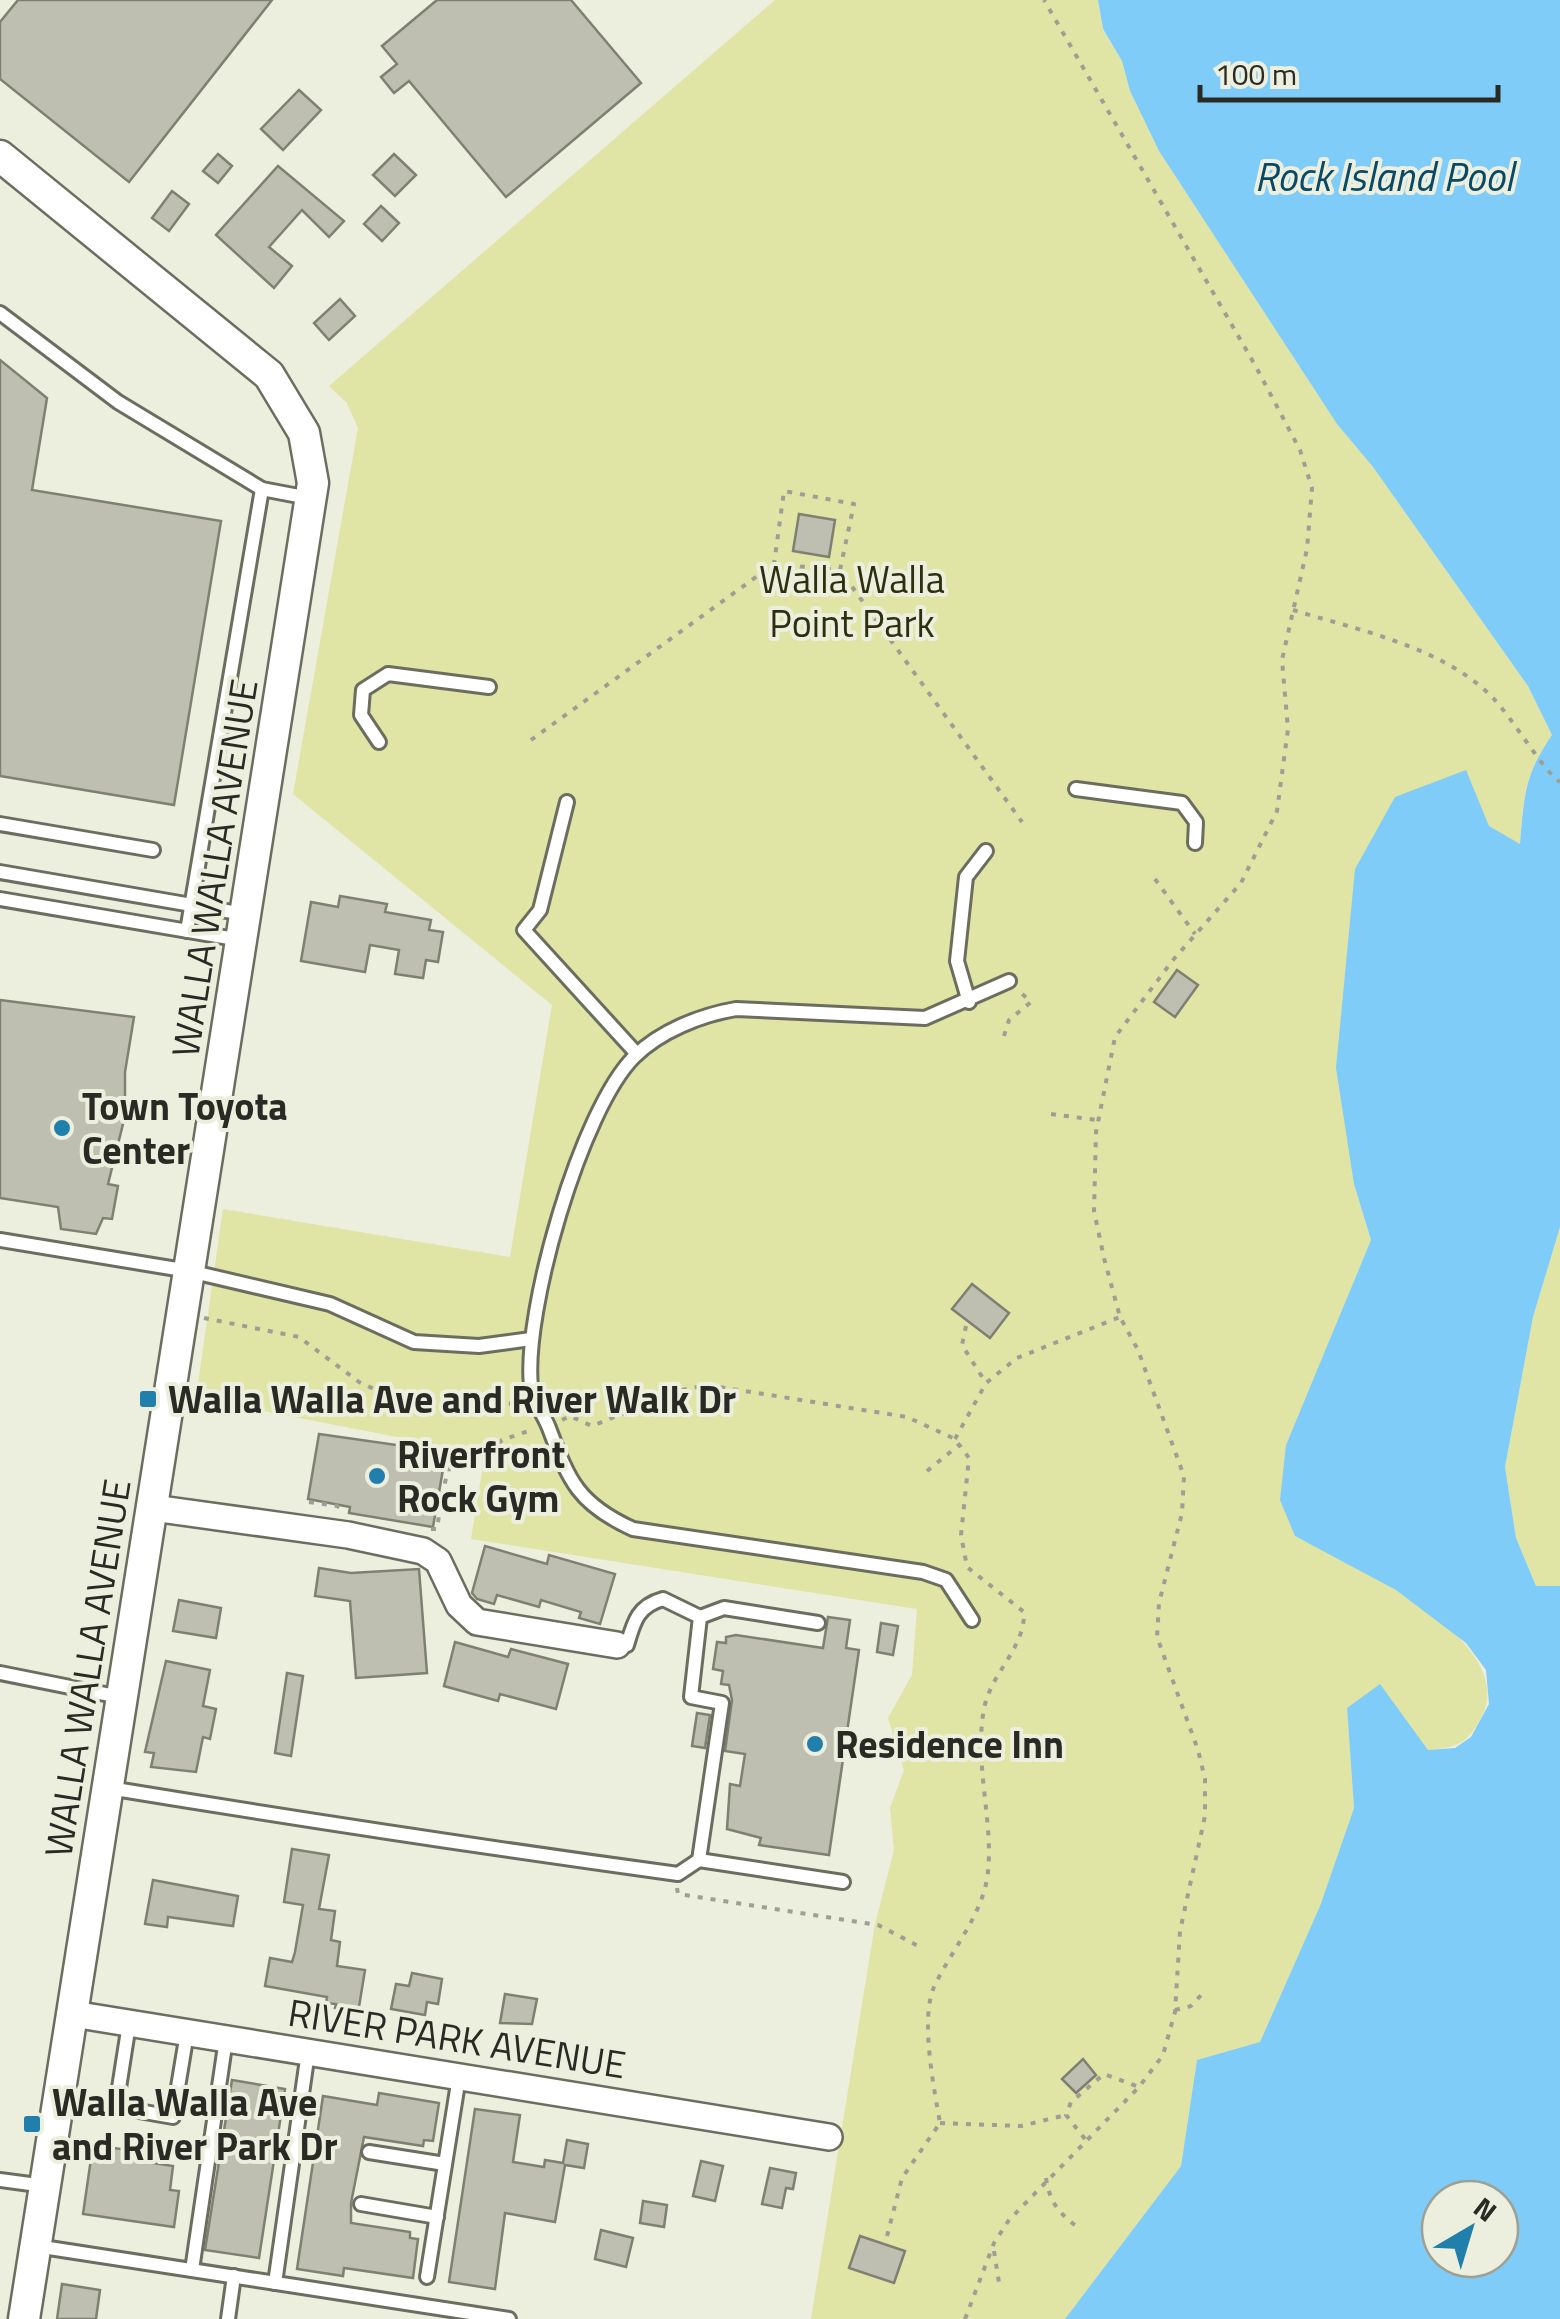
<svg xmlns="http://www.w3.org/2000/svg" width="1560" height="2319" font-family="'Titillium Web',sans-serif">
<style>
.green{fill:#e0e4a4}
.water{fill:#7fccf8;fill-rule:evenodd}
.building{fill:#bebfb0;stroke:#7e8072;stroke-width:2.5}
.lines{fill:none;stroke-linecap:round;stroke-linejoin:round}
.service-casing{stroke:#6b6d5f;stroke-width:18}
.minor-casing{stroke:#6b6d5f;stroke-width:30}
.tertiary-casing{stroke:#6b6d5f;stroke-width:35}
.path{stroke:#9e9f94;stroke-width:4;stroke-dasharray:5 8;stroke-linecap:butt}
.service{stroke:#fff;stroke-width:12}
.minor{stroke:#fff;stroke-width:25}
.tertiary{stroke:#fff;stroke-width:30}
.poi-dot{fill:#207fab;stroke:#eceede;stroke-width:4}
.labels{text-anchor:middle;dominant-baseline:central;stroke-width:8;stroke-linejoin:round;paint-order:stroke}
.park-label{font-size:38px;fill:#2e2f0d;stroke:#eceede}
.street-label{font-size:38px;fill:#2a2a25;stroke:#eceede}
.poi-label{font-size:38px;font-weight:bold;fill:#2a2a25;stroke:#eceede;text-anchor:start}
.water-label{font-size:40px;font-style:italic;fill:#084966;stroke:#eceede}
</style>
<rect width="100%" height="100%" fill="#eceede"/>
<g class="green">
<path d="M775,0h323l5,30 19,31 8,30 29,60 178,273 36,43 155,219 24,49c-28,39 -29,63 -32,110l-31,-19 -24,-55 -111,413 17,56 -85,205 9,91c53,28 228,104 186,182 -14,26 -25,30 -54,32l-47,-65 -33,23 7,100 -34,98 -60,136 -63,18 -16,106 -116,153h-254l64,-395 19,-74 -4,-42 14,-38 -16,-52 24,-43 5,-66 -446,-70 14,-85 -289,-56 27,-189 287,48 42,-252 -259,-211 65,-366 -11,-25 -18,-17z"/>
<path d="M1560,1227v359h-24l-20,-48 -11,-71 28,-150z"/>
</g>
<path class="water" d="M1098,0h462v1227l-27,90 -28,150 11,71 20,48h24v733h-495l116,-153 16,-106 63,-18 60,-136 34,-98 -7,-100 33,-24 48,66 27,-2 16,-11 18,-33 -3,-34 -20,-27 -70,-53 -101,-54 -15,-36 6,-55 85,-205 -17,-56 -18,-116 19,-199 40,-72 71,-27 23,56 31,18c4,-47 4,-69 32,-109l-24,-49 -155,-219 -36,-43 -178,-273 -29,-60 -8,-30 -19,-32zM1440,2199h60v60h-60z"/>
<g class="building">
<path d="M18,0h254l-143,182 -129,-103v-57z"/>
<path d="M437,0h134l70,83 -135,114 -97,-116 -15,12 -13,-16 16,-13 -15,-18z"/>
<path d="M299,90l22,20 -38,40 -22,-21z"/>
<path d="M218,154l14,12 -14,17 -15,-12z"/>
<path d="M394,154l22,21 -21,21 -22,-21z"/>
<path d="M278,166l66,55 -15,16 -27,-27 -33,37 23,19 -18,22 -58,-53z"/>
<path d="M172,191l17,13 -20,27 -17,-13z"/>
<path d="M381,206l18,17 -17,18 -18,-17z"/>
<path d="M340,299l15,17 -26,24 -15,-17z"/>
<path d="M0,360l47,38 -15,92 189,31 -47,284 -174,-29z"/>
<path d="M799,514l36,6 -6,37 -36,-6z"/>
<path d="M340,896l47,8 -2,8 46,8 -2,10 14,2 -5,30 -12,-2 -3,18 -28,-4 4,-24 -29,-5 -5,27 -64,-11 10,-59 27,5z"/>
<path d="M1177,970l21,15 -23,32 -21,-15z"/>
<path d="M0,1000l134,17 -9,55v44l-17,68 10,2 -6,33 -9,-1 -7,16 -35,-5 -3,-22 -58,-9z"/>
<path d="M972,1284l37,29 -19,25 -38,-29z"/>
<path d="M319,1434l127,18 -13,75 -84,-14 1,-6 -42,-8z"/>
<path d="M485,1546l62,18 2,-9 66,19 -15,50 -21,-6 2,-6 -40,-12 -2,7 -42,-12 -3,9 -17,-5 -5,-6z"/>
<path d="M319,1568l32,5 68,-4 8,104 -71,5 -6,-77 -35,-5z"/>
<path d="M179,1600l42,8 -5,30 -43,-7z"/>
<path d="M828,1617l22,3 -4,28 13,2 -30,205 -70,-10 2,-7 -34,-9 3,-45 10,2 5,-32 -20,-3 7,-51 -3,-15 -8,-1 2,-13 -10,-2 4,-27 9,1v-6l10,-2 87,13z"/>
<path d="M881,1623l17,3 -5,29 -16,-3z"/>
<path d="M455,1642l53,15 3,-8 57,15 -12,45 -56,-15 -2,7 -54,-15z"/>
<path d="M166,1661l44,9 -7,36 13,3 -6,30 -7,-2 -7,35 -45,-5 3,-14 -9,-1z"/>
<path d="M287,1673l16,3 -12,80 -16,-3z"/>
<path d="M697,1713l13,2 -5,33 -13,-2z"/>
<path d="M292,1849l37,6 -10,54 16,2 -4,29 9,2 -3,24 28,4 -7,43 -23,-5 1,-4 -10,-1 1,-6 -62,-11 5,-28 22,4 3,-10 8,-47 -19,-3z"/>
<path d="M153,1880l85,16 -5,30 -65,-9 -1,10 -22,-3z"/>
<path d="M412,1973l30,6 -4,25 -11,-2 -2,13 -34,-6 5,-25 13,2z"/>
<path d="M505,1994l32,5 -5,25 -32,-1z"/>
<path d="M1083,2059l13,16 -20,18 -14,-14z"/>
<path d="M232,2080l53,9 -26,169 -54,-8z"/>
<path d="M379,2093l60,10 -6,38 -9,-1 -1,6 -59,-9 -13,66v20l59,9v6l8,1 -5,39 -69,-10 -1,8 -46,-7 26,-173 54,9z"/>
<path d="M475,2109l45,6 -7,47 31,5 1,-7 18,3 4,-23 21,4 -4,24 -19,-3 -10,57 -50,-9 -10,76 -46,-7z"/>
<path d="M93,2145l49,7 -2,9 33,5 -3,24 9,1 -5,36 -91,-13z"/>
<path d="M701,2161l22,5 -8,35 -22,-5z"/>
<path d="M770,2168l26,5 -3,16 -7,-1 -4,20 -20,-4z"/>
<path d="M643,2201l24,4 -3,22 -24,-4z"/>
<path d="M601,2230l32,8 -7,29 -31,-8z"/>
<path d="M860,2236l45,15 -11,32 -45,-15z"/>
<path d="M62,2284l38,6 -4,29h-39z"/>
</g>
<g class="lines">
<defs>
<g id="service">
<path d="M0,313l118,89 144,87 47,9"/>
<path d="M379,742l-18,-27 2,-25 25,-16 101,13"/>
<path d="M1076,789l106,14 14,19 -1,21"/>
<path d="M567,802l-27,108 -16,20 113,124"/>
<path d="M0,824l153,26"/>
<path d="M0,872l244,42"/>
<path d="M0,899l241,41"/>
<path d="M187,931l75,-442"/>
<path d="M969,1002l-12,-41 9,-84 20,-26"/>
<path d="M0,1240l189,31 141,33 84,38 65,4 52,-7"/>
<path d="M700,1617l24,-9 94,15"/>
<path d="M972,1620l-26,-40 -23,-8 -290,-43c-55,-25 -64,-48 -84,-101 -5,-13 -16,-27 -18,-42 -8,-74 50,-276 103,-329 26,-26 67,-42 102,-48l189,9 84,-37"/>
<path d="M617,1645h10c7,-24 11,-39 36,-46l37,18 -9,80 31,6 -23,157"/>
<path d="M0,1673l120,24"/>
<path d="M109,1788c189,31 379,60 569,86l21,-14 144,22"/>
<path d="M129,2024l-13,83 57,10 14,-84"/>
<path d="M369,2152l76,12"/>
<path d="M0,2180l45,6"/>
<path d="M361,2204l76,13"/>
<path d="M36,2246l473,73"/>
<path d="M192,2270l34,-231"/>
<path d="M427,2277l32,-200"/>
<path d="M275,2283l33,-231"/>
<path d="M228,2319l6,-43"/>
</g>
<g id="minor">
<path d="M153,1508l195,27 75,16 15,10 21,44 18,17 140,23"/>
<path d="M73,2014l756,123"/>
</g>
<path id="tertiary" d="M0,156l269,219 35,58 9,50 -289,1836"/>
</defs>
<use href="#service" class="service-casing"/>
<use href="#minor" class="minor-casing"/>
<use href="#tertiary" class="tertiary-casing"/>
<g class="path">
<path d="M774,564l65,6"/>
<path d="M1293,610c65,20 150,37 199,87 20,20 52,75 68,85"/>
<path d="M531,740l243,-176 10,-73 70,13 -14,66 182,252"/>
<path d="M1155,879l40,55"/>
<path d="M1004,1036l5,-16 22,-18 -12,-11"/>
<path d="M1051,1114l46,6"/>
<path d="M204,1318l95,19 60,45 30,14 129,8"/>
<path d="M966,1326l-4,19 24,38"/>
<path d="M562,1420l8,-4 22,10 90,-36 25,-5 200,32 48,22 14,19 -8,77 6,32 57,45c1,37 -33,60 -40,97 -11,57 13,124 2,175 -8,36 -36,69 -52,103 -14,32 0,101 6,136l-38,55 -17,66"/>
<path d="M955,1439l31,-56 31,-25 103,-41"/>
<path d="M927,1471l32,-26"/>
<path d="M309,1502l28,4 8,6"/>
<path d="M431,1529h6c3,-19 8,-67 23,-78 8,-6 24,-2 33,-2l9,-9 32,-11"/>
<path d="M844,1752l38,5 31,-10 27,-2"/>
<path d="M677,1888l1,6 200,31 44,23"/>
<path d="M1175,2010l16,-4 11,-12"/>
<path d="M940,2123l81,3 45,-11"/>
<path d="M1085,2139l-19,-24 5,-13 33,-28 35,13"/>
<path d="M1046,2178c4,26 14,36 34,51"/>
<path d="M994,2251l6,38"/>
<path d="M965,2319l29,-76 15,-23 130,-133 24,-32 12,-43 5,-81 25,-115v-37l-7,-29 -41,-113 2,-34 23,-90 2,-37 -46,-126 -18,-33 -16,-59 -10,-47 2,-79 19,-95 58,-77 68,-77 36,-72 11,-82 -6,-69 25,-111 5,-61 -12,-38 -45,-85 -211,-365"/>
</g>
<use href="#service" class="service"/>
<use href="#minor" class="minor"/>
<use href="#tertiary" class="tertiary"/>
</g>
<g class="poi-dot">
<circle cx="62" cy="1128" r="10"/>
<rect x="138" y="1389" width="20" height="20" rx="5"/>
<circle cx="377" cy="1476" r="10"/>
<circle cx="815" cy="1744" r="10"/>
<rect x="22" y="2114" width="20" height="20" rx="5"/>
</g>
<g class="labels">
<g class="park-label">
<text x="852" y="579">Walla Walla<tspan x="852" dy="44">Point Park</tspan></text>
</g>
<g class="street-label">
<text transform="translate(214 868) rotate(-81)">WALLA WALLA AVENUE</text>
<text transform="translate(87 1668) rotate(-81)">WALLA WALLA AVENUE</text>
<text transform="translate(457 2038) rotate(9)">RIVER PARK AVENUE</text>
</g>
<g class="poi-label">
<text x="82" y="1106">Town Toyota<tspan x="82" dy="44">Center</tspan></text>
<text x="168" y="1399">Walla Walla Ave and River Walk Dr</text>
<text x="397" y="1454">Riverfront<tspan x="397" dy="44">Rock Gym</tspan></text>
<text x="835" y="1744">Residence Inn</text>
<text x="52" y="2102">Walla Walla Ave<tspan x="52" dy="44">and River Park Dr</tspan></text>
</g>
<g class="water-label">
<text x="1384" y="176">Rock Island Pool</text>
</g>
</g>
<g transform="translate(1470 2229) rotate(38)"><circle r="48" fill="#eceede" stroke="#9ea094" stroke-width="2.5"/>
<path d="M0-8L18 38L0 25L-18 38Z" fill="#207fab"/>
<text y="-15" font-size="28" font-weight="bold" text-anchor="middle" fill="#2a2a25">N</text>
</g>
<path d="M1200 85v15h298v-15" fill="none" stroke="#2a2a25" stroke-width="5"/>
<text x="1215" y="85" font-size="30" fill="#2a2a25" stroke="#eceede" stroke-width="8" paint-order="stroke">100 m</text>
</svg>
